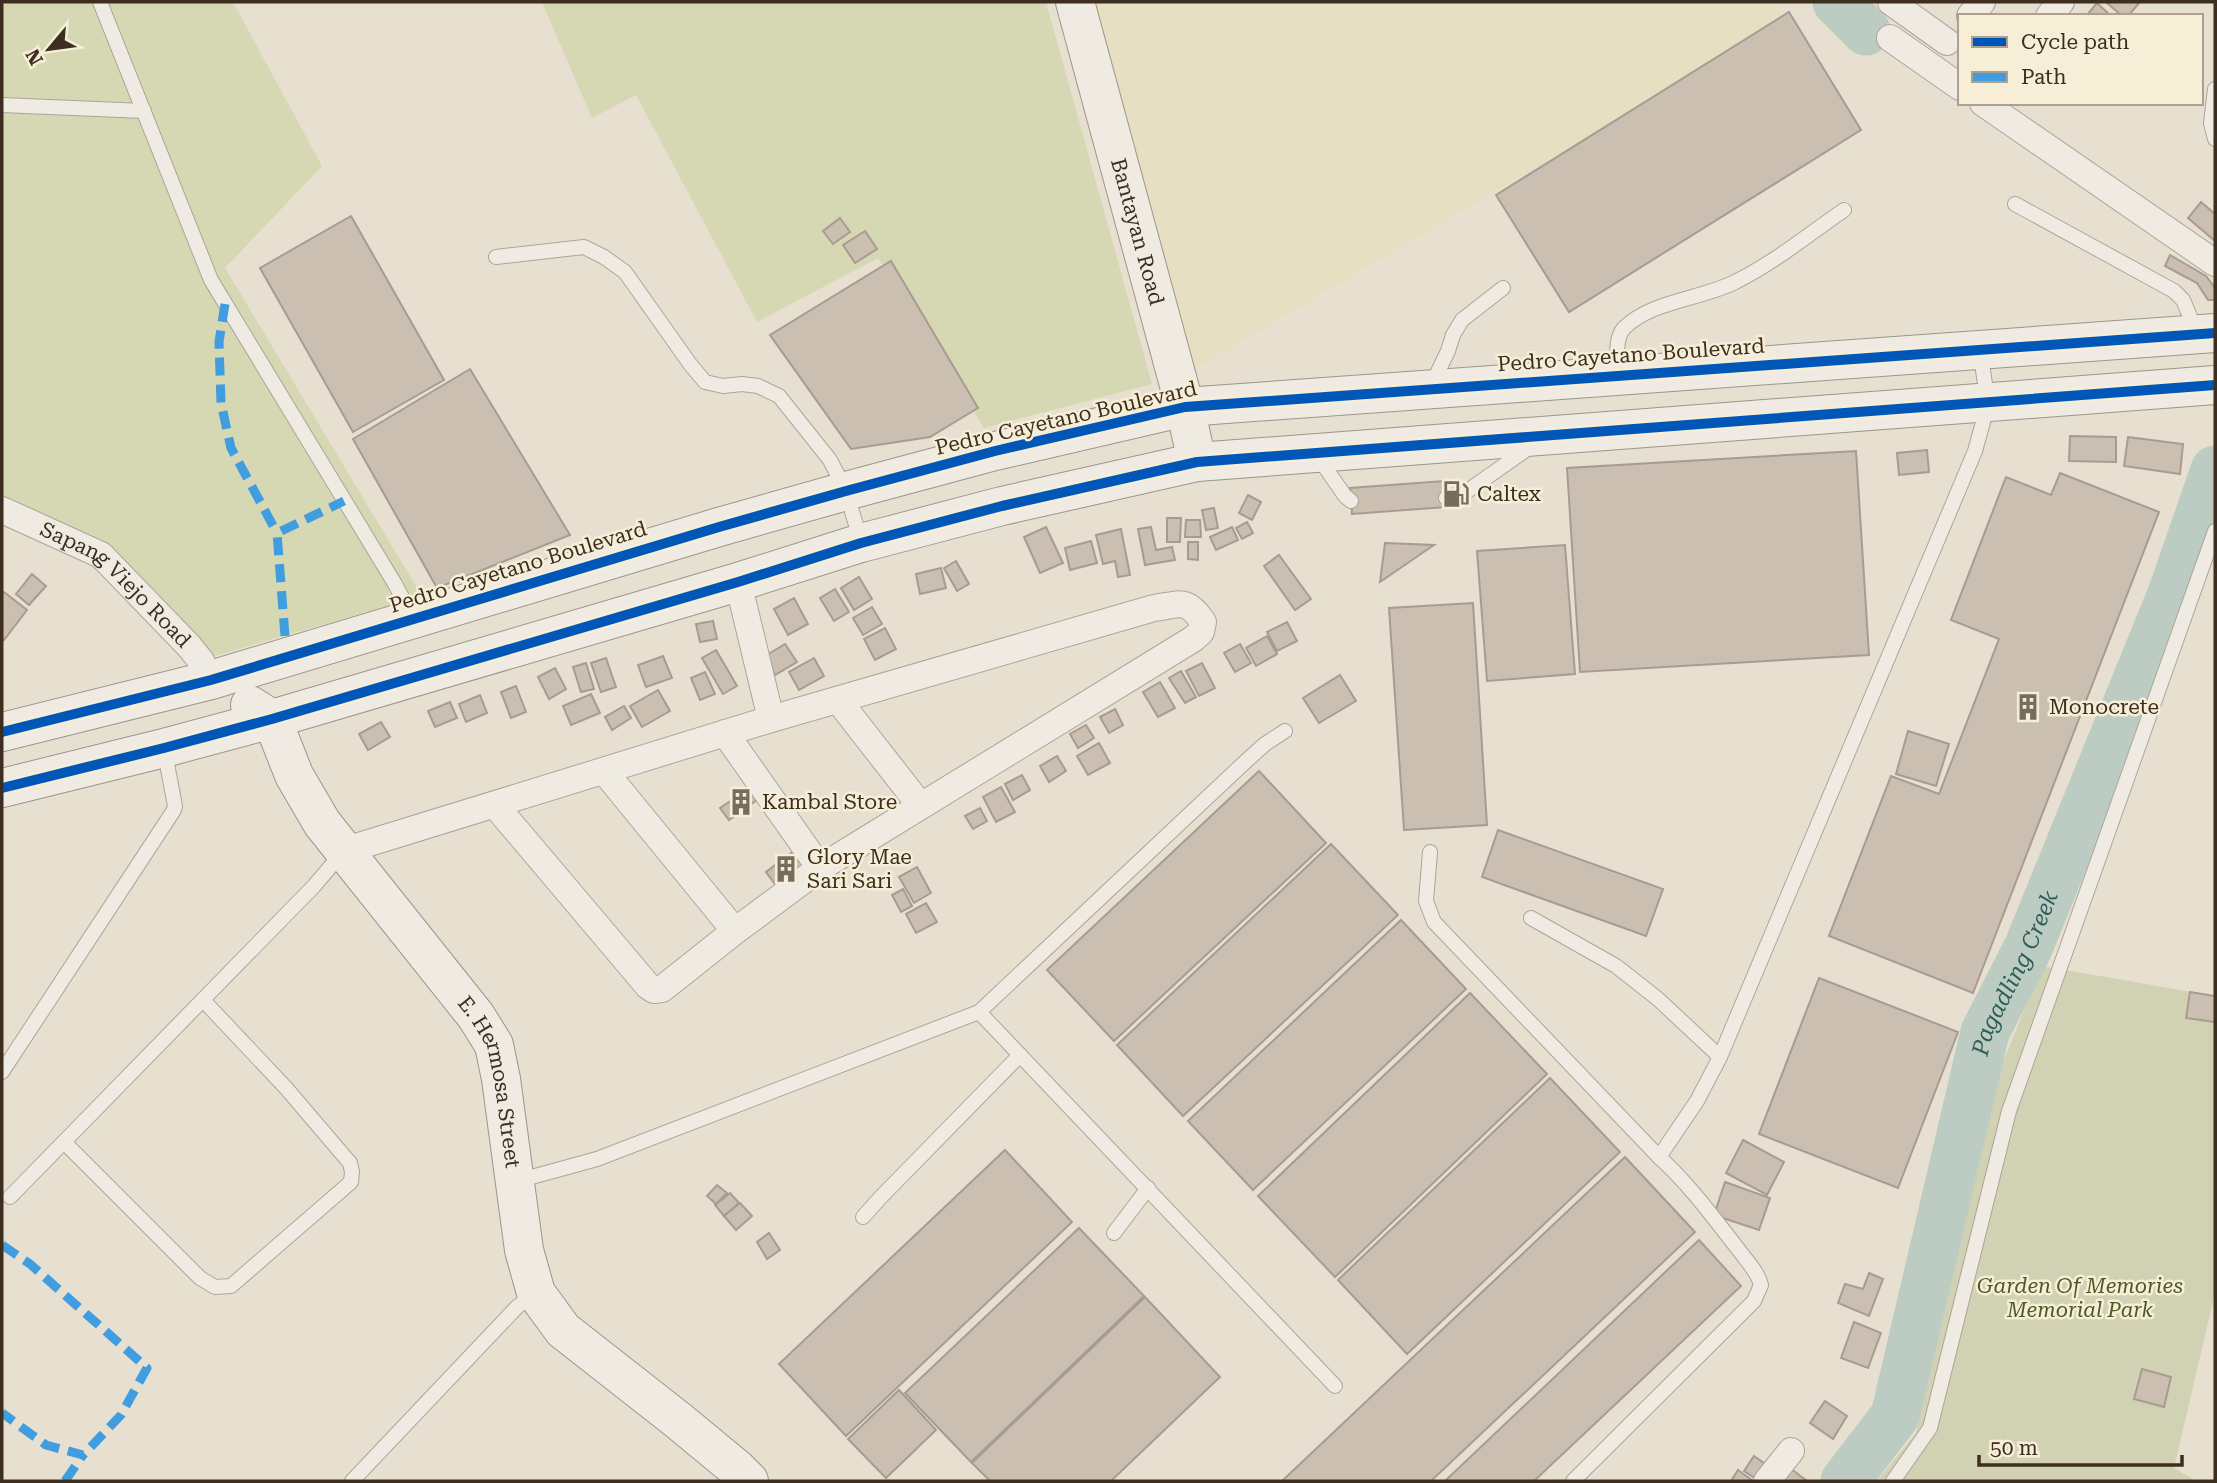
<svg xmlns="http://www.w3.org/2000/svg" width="2217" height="1483" font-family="'Roboto Serif',serif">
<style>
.farmland{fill:#e6dfc2}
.green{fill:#d6d7b3}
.cemetery{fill:#d1d1b3}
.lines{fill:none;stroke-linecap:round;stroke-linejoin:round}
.river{stroke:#bcccc2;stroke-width:49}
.building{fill:#cbbfb2;stroke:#a89c90;stroke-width:2}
.lane-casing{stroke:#ada599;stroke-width:16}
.street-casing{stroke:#ada599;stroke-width:28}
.secondary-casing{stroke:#9c958a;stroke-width:40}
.lane{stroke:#efebe3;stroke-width:14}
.street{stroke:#efebe3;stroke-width:26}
.secondary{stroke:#efebe3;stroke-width:38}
.quiet{stroke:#3f9de0;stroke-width:9;stroke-dasharray:18 9;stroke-linecap:butt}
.cycleway-casing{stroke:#f7eed8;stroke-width:15}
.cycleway{stroke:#0057b8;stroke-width:10}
.labels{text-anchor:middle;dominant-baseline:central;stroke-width:5;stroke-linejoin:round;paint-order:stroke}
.street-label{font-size:21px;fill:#3d2e20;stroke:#f7eed8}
.poi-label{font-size:21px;fill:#3d2e20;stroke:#f7eed8;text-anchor:start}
.park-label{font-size:21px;font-style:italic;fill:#4d5a26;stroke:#f7eed8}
.water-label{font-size:23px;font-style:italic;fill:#2f5d5a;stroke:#f7eed8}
</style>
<rect width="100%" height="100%" fill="#e7e0d1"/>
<path class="farmland" d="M1089,2h686l10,17 -594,353z"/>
<g class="green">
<path d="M2,2h231l89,164 -97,102 197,328 -211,61 -113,-117 -96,-37z"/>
<path d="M542,2h504l106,382 -168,44 -106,-170 -121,64 -121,-227 -44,23z"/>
</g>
<path class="cemetery" d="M2042,966l173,30v297l-41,175 22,13h-319l39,-48 81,-356z"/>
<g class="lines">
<g class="river">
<path d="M1837,2l29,29"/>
<path id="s1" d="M1845,1481l50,-65 90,-384 43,-84 144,-354 43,-124"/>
</g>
</g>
<g class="building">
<path d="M2106,2h34l-12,14h-6z"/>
<path d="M2097,3l14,13h-25z"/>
<path d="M1789,12l72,118 -292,182 -73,-117z"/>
<path d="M2201,202l14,12v27l-27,-23z"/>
<path d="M351,216l93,164 -91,52 -93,-164z"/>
<path d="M840,218l10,14 -17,12 -10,-13z"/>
<path d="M865,231l12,18 -22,14 -12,-18z"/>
<path d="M2170,255l36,21 9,12v12h-7l-11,-17 -32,-17z"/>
<path d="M891,261l87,147 -48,29 -79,12 -81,-114z"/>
<path d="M470,369l100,166 -133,53 -84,-149z"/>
<path d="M2070,436l46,1v25l-47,-1z"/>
<path d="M2128,437l55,7 -3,30 -56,-8z"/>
<path d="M1927,450l2,22 -30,3 -2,-22z"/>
<path d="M1856,451l13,204 -289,17 -13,-204z"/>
<path d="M2060,473l99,39 -186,481 -144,-57 62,-160 48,18 60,-155 -48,-19 55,-143 45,18z"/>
<path d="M1444,481l3,26 -95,7 -2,-26z"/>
<path d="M1248,495l13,7 -9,18 -13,-7z"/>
<path d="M1214,508l4,20 -12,2 -4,-20z"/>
<path d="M1167,518h14l-1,24h-13z"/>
<path d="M1186,520h14l1,17h-16z"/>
<path d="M1247,522l6,11 -11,6 -6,-11z"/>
<path d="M1046,527l17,36 -23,10 -16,-36z"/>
<path d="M1151,527l5,23 16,-3 3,13 -30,5 -7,-36z"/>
<path d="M1232,527l6,13 -22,10 -6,-13z"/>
<path d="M1121,529l9,46 -12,2 -3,-16 -12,3 -7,-29z"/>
<path d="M1091,541l6,22 -27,7 -5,-22z"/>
<path d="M1188,542h10v18l-10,-1z"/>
<path d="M1385,543l49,2 -54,37z"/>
<path d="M1565,545l10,129 -88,7 -10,-130z"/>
<path d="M1279,555l32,44 -16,11 -31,-44z"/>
<path d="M956,561l13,23 -12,7 -13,-23z"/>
<path d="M941,568l5,20 -26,6 -4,-20z"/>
<path d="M32,574l14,12 -17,19 -13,-11z"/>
<path d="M859,577l13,22 -18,11 -13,-22z"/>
<path d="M835,589l14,23 -15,9 -14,-23z"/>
<path d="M4,592l23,18 -23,30 -2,-2v-44z"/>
<path d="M794,598l14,26 -20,11 -14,-26z"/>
<path d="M1473,603l14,222 -83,5 -15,-222z"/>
<path d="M872,607l10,17 -19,11 -10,-17z"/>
<path d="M713,621l4,18 -17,3 -4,-18z"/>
<path d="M1287,622l10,19 -20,10 -10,-19z"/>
<path d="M885,628l11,21 -21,11 -11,-21z"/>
<path d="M1267,636l10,18 -21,12 -10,-18z"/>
<path d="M785,644l12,18 -22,13 -10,-19z"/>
<path d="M1240,644l11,19 -16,9 -11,-19z"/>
<path d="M716,650l21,36 -14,8 -21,-36z"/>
<path d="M663,656l9,22 -26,9 -8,-22z"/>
<path d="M606,658l10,29 -15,5 -10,-29z"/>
<path d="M814,658l10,18 -25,14 -10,-18z"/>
<path d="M586,663l8,26 -13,3 -8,-25z"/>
<path d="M1202,663l13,25 -16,8 -13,-25z"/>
<path d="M555,668l11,21 -17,10 -11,-22z"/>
<path d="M1181,671l15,26 -11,6 -16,-25z"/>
<path d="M705,672l10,22 -15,6 -9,-22z"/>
<path d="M1340,675l16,26 -37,22 -16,-25z"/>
<path d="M1160,682l15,26 -17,9 -15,-25z"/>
<path d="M516,686l10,26 -15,6 -10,-26z"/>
<path d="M658,690l12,21 -28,16 -12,-21z"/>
<path d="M591,694l9,19 -29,12 -8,-19z"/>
<path d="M480,695l7,18 -21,9 -7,-18z"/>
<path d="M450,702l7,16 -22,9 -7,-16z"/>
<path d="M624,706l7,12 -19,12 -7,-13z"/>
<path d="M1115,709l8,16 -14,8 -9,-16z"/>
<path d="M381,722l9,15 -22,13 -9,-16z"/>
<path d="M1086,725l8,13 -16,10 -8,-14z"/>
<path d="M1908,731l41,13 -13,42 -40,-12z"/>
<path d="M1099,743l11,20 -22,12 -11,-19z"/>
<path d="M1057,756l9,15 -17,11 -9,-16z"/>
<path d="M1259,771l67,72 -212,198 -67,-71z"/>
<path d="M1022,775l8,15 -17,10 -8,-16z"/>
<path d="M753,786l8,11 -32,23 -9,-12z"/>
<path d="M1001,787l14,25 -19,10 -13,-25z"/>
<path d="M980,808l7,13 -14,8 -8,-13z"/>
<path d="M1498,830l165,59 -17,47 -164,-59z"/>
<path d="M1331,844l67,71 -215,201 -66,-71z"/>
<path d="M794,851l11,15 -28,21 -11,-15z"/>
<path d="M917,867l14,26 -17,10 -15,-26z"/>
<path d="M903,889l9,17 -11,6 -9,-17z"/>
<path d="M926,903l11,19 -21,11 -10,-19z"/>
<path d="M1401,920l65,69 -213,201 -65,-69z"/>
<path d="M1819,978l139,54 -60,156 -139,-54z"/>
<path d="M2190,992l25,4v26l-29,-4z"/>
<path d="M1470,993l77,81 -212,203 -77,-81z"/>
<path d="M1550,1078l70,74 -213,202 -69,-74z"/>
<path d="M1743,1140l41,22 -17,33 -41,-22z"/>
<path d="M1005,1150l67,72 -226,214 -67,-72z"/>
<path d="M1625,1157l70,75 -264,249h-149z"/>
<path d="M1725,1182l45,16 -11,32 -45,-15z"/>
<path d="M717,1185l10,8 -11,11 -9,-8z"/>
<path d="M730,1193l9,10 -15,13 -9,-11z"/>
<path d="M740,1203l12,13 -16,14 -12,-14z"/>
<path d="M1079,1228l65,68 -173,166 -66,-69z"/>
<path d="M769,1233l11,17 -13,9 -10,-17z"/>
<path d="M1699,1240l42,46 -207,195h-89z"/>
<path d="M1869,1273l14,6 -14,37 -31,-13 7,-19 18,5z"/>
<path d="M1145,1297l75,80 -109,104h-121l-18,-18z"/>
<path d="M1854,1322l27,11 -13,35 -27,-10z"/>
<path d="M2142,1369l29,8 -7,30 -30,-8z"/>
<path d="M899,1390l37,40 -50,48 -38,-39z"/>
<path d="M1825,1401l22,15 -14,23 -23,-16z"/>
<path d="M1754,1456l17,12 -12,13 -15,-10z"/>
<path d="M1786,1465l21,16h-33z"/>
<path d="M1738,1470l15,11h-22z"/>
</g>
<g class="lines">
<defs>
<g id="lane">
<path d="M100,2l111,278 184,304 18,34"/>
<path d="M2215,89l-4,34 4,16"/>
<path d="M2,105l142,6"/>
<path d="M2015,204l159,87 9,9 14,33"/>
<path d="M496,257l88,-10 20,10 21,15 65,92 15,18 18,4 19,-2 16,2 21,10 51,64 16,31 15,51"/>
<path d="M1618,375c0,-14 -4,-36 6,-47 28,-28 80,-29 113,-47 38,-19 72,-47 107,-71"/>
<path d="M1431,386l17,-35 5,-16 9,-15 41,-32"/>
<path d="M1318,457l27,39 6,5"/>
<path d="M1446,498l20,-6 64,-45"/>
<path d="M1285,731l-20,13 -21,19 -265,249 356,374"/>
<path d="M1430,852l-4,49 8,21 225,235 38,-56 23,-44 255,-606 13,-47 -8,-54"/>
<path d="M1531,918l85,48 42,33 62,58"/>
<path d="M2,1072l172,-262 1,-4 -11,-58"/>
<path d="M65,1143l135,135 15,9 16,-1 120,-104 1,-10 -2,-9 -64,-75 -83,-88"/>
<path d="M517,1181l80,-22 382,-147"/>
<path d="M10,1197l304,-311 28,-33"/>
<path d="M863,1217l17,-19 140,-143"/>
<path d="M1114,1233l34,-45"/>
<path d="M352,1481l165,-174 17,-13"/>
<path d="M1573,1481l181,-180 7,-16c-3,-13 -15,-25 -23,-36 -25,-32 -49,-65 -79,-92"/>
<path d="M1893,1481l37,-53 79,-317 206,-580"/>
</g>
<g id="street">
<path d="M1891,2l56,40"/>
<path d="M1970,16l12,-14"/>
<path d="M2049,16l12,-14"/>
<path d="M1890,38l70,49"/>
<path d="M1983,103l232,160"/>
<path id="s2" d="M2,510l99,45 88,91 12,15 10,19"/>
<path d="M738,582l33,137"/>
<path d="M838,700l82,105"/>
<path d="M725,733l95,135"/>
<path d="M604,771l131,160"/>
<path d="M343,851l428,-132 383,-111c27,-4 33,-10 49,14l-2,10 -8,7 -373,229 -85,63 -73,58 -8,1 -6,-4 -153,-181"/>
<path d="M1767,1481l24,-30"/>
</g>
<g id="secondary">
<path id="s3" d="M1075,2l110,405 12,55"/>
<path id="s4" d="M250,705l22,14 22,56 28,48 154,193 18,29 7,34 23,171 12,43 27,37 116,91 58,48 12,12"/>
<path d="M2,732l209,-52 508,-153 127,-36 149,-40 190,-44 1030,-74"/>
<path d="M2,788l162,-40 108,-29 466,-137 123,-39 141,-37 195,-44 1018,-77"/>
</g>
</defs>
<use href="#lane" class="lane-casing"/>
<use href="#street" class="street-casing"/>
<use href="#secondary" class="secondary-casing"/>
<use href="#lane" class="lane"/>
<use href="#street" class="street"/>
<use href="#secondary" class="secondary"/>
<g class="quiet">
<path d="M225,304l-6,38 2,61 10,45 46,85"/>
<path d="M285,636l-8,-103 67,-32"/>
<path d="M2,1245l28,19 117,104 -26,47 -38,40 -37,-10 -44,-32"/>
<path d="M65,1481l18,-26"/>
</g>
<defs>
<g id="cycleway">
<path d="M2,732l209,-52 508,-153 127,-36 149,-40 190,-44 1030,-74"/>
<path d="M2,788l162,-40 108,-29 466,-137 123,-39 141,-37 195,-44 1018,-77"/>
</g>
</defs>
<use href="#cycleway" class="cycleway-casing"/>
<use href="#cycleway" class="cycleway"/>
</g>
<defs>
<symbol id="fuel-bare" viewBox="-9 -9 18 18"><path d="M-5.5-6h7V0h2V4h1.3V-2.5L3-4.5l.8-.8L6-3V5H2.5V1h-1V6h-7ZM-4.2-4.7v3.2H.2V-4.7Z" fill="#786c5e" stroke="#f7eed8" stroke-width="2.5" paint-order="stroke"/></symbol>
<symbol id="building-bare" viewBox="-9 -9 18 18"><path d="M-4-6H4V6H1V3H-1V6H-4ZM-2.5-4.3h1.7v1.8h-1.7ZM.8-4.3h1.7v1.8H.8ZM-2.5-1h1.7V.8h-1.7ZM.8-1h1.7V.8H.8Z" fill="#786c5e" stroke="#f7eed8" stroke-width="2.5" paint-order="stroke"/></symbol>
</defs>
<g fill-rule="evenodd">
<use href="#fuel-bare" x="1437" y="475" width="38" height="38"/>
<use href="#building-bare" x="2009" y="688" width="38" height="38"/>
<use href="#building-bare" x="722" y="783" width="38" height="38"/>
<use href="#building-bare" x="767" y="850" width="38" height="38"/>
</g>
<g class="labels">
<g class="street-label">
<text stroke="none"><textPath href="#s3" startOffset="238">Bantayan Road</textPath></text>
<text transform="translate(1631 355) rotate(-4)">Pedro Cayetano Boulevard</text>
<text transform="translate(1066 418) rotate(-13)">Pedro Cayetano Boulevard</text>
<text transform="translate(518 567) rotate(-17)">Pedro Cayetano Boulevard</text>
<text stroke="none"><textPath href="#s2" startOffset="138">Sapang Viejo Road</textPath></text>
<text stroke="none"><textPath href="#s4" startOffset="457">E. Hermosa Street</textPath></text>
</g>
<g class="poi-label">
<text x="1477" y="494">Caltex</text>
<text x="2049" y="707">Monocrete</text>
<text x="762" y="802">Kambal Store</text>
<text x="807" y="857">Glory Mae<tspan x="807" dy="24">Sari Sari</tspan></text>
</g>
<g class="park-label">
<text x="2080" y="1286">Garden Of Memories<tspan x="2080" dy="24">Memorial Park</tspan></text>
</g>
<g class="water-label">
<text stroke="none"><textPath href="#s1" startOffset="542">Pagadling Creek</textPath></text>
</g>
</g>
<rect width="2217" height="1483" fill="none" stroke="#3d2e20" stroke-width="7"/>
<rect x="1958" y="14" width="245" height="91" fill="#f7eed8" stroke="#ada18e" stroke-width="2"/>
<rect x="1972" y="37" width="35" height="10" fill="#0057b8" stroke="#ada18e" stroke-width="2"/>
<text x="2021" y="49" font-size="21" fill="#3d2e20">Cycle path</text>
<rect x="1972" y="72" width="35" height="10" fill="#3f9de0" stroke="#ada18e" stroke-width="2"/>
<text x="2021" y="84" font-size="21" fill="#3d2e20">Path</text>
<g transform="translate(49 49) rotate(241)" stroke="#f7eed8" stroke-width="5" paint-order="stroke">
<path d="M0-5L12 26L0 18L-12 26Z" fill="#3d2e20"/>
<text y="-10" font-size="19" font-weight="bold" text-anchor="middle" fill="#3d2e20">N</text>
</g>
<path d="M1979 1455v10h203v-10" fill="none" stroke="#3d2e20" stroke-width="3.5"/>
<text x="1990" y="1455" font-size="21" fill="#3d2e20" stroke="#f7eed8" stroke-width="5" paint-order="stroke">50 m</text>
</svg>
